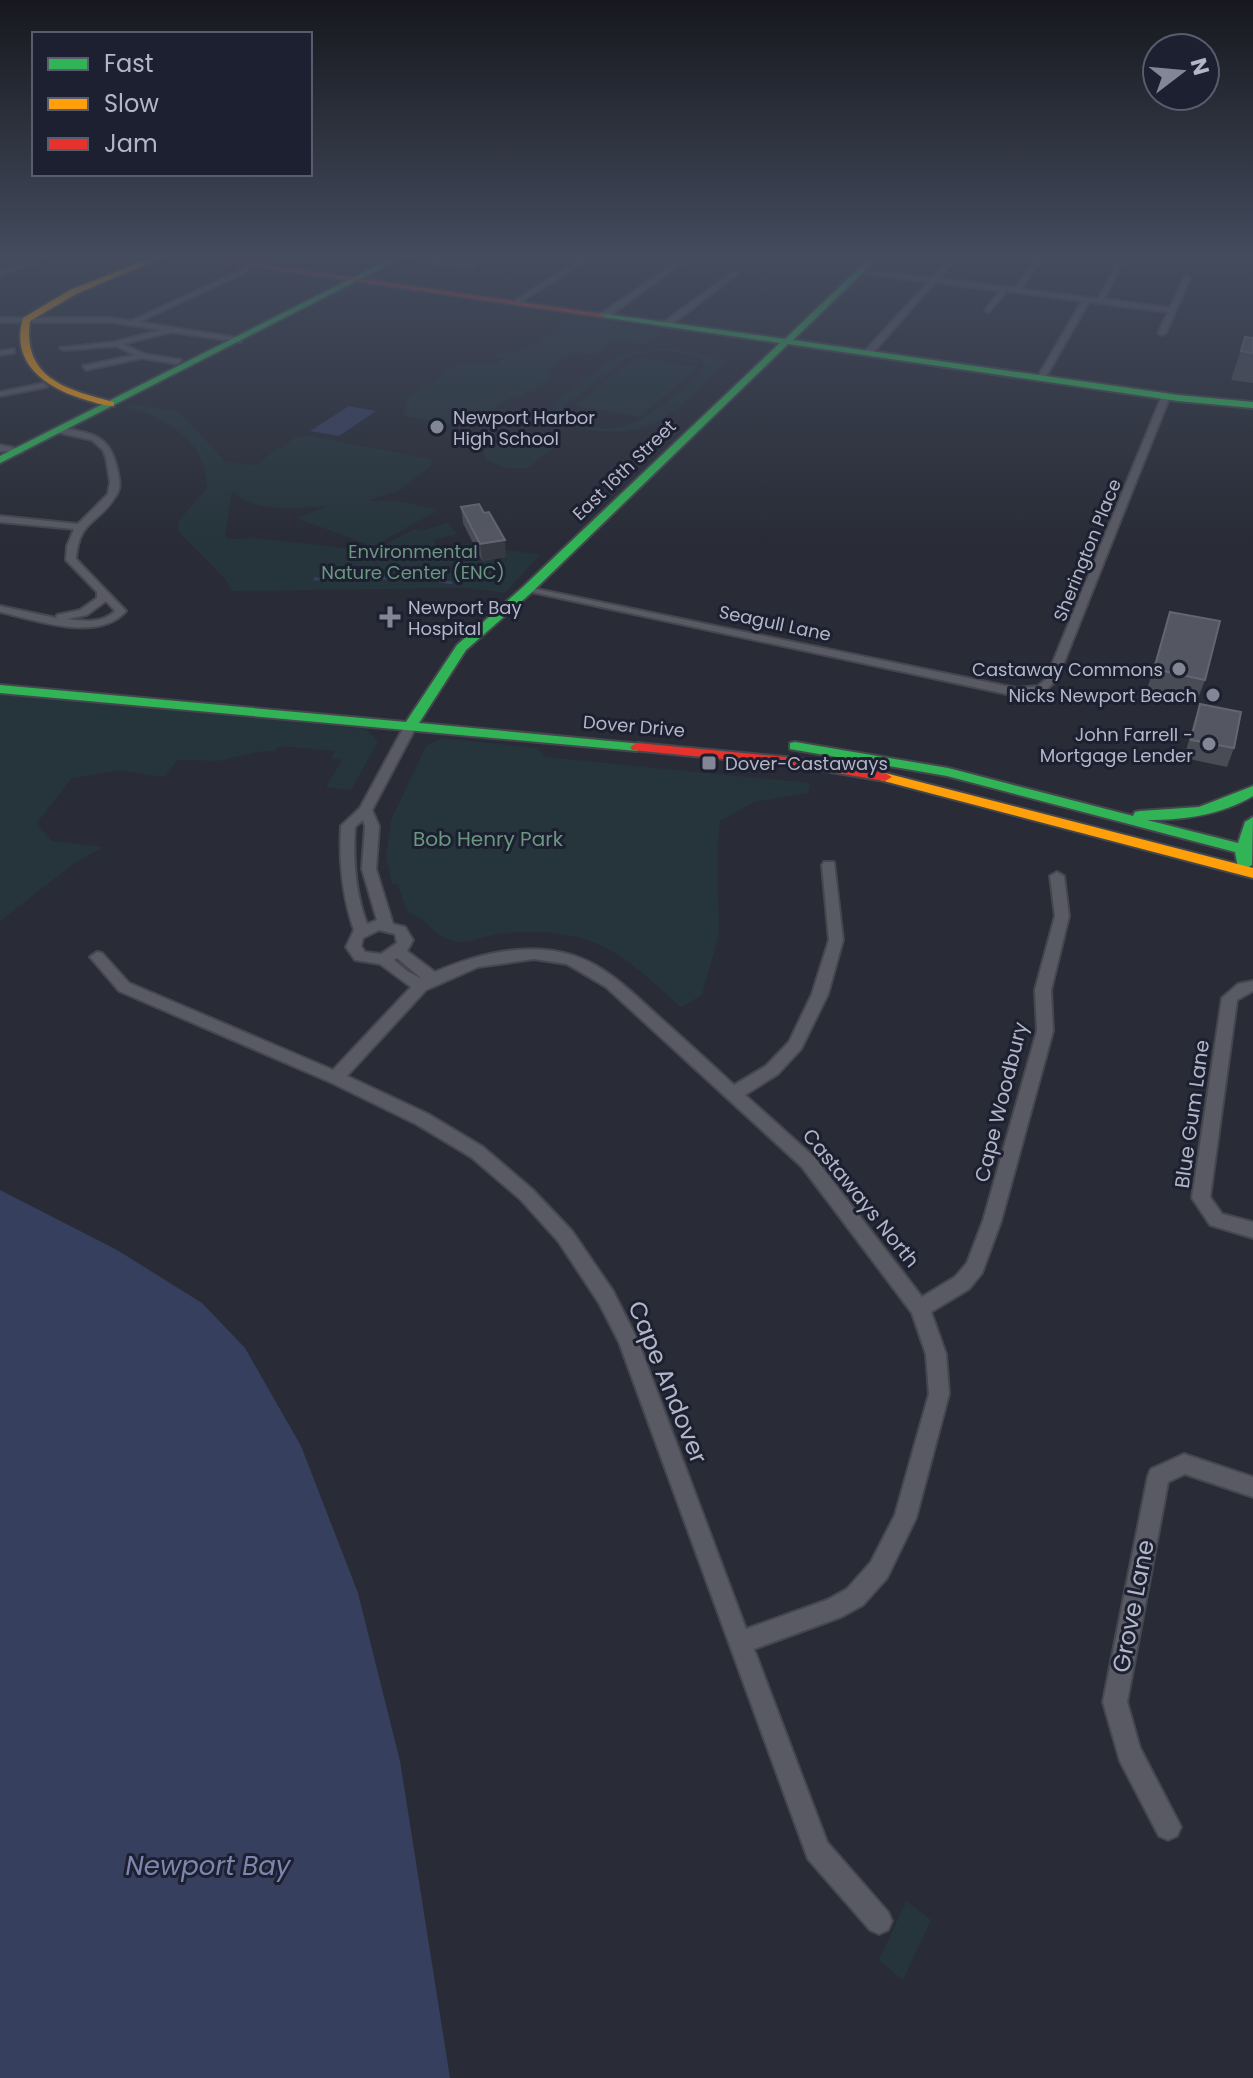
<svg xmlns="http://www.w3.org/2000/svg" width="1253" height="2078" font-family="Poppins,sans-serif">
<style>
.green{fill:#26343b;fill-rule:evenodd}
.water{fill:#373f5e}
.lines{fill:none;stroke-linecap:round;stroke-linejoin:round}
.stream{stroke:#373f5e;stroke-width:3}
.street-casing{stroke:#45474f;stroke-width:4}
.fast-casing{stroke:#45474f;stroke-width:4}
.slow-casing{stroke:#45474f;stroke-width:4}
.jam-casing{stroke:#45474f;stroke-width:4}
.street{fill:#595a64;fill-rule:evenodd}
.fast{fill:#30b455;fill-rule:evenodd}
.slow{fill:#ff9f0a;fill-rule:evenodd}
.jam{fill:#e5322d;fill-rule:evenodd}
.wall{fill:#494b55}
.shaded-wall{fill:#373a43}
.building{fill:#545761;stroke:#636671;stroke-width:2}
.poi-dot{fill:#838694;stroke:#1c2030;stroke-width:3}
.labels{text-anchor:middle;dominant-baseline:central;stroke-width:6;stroke-linejoin:round;paint-order:stroke}
.far-poi-label{font-size:18px;fill:#b3b6c7;stroke:#1c2030;text-anchor:start}
.far-street-label{font-size:18px;fill:#b3b6c7;stroke:#1c2030}
.far-park-label{font-size:18px;fill:#6a977f;stroke:#1c2030}
.park-label{font-size:20px;fill:#6a977f;stroke:#1c2030}
.street-label{font-size:20px;fill:#b3b6c7;stroke:#1c2030}
.near-street-label{font-size:24px;fill:#b3b6c7;stroke:#1c2030}
.near-water-label{font-size:26px;font-style:italic;fill:#7c86ae;stroke:#1c2030}
</style>
<rect width="100%" height="100%" fill="#292c36"/>
<g class="green">
<path d="M573,317l92,13 -19,15 -32,-4 -19,14 -23,-3 -27,20 11,2 -24,17 -12,-1 6,3 -5,4h-11l-41,31 -65,-12 2,-18 56,-36 34,3 7,-6 -13,-2 7,-5 14,2 14,-9 7,1z"/>
<path d="M665,347c23,2 42,10 63,13 -21,20 -42,44 -66,59 -29,19 -80,16 -108,-3l-2,-9 6,-8 61,-45zM665,350l29,5 12,10 -2,5c-38,33 -84,83 -138,45l-2,-7 5,-6 61,-46 12,-3v1l47,7 3,1 -53,-6 61,8 -4,-1 3,-2 -55,-8z"/>
<path d="M636,357l62,10 -58,50 -65,-11z"/>
<path d="M131,404l48,8 47,50 29,3 41,-28 13,-1 123,23 -1,7 -33,25 -31,10h31l40,9 -62,35h-7l-73,-27 32,-12c-30,2 -73,8 -96,-15l-7,44 3,4 25,-1 119,13 43,-22 5,2 28,-8 9,11 -24,6 5,8 32,-4 10,17 26,-3 -4,-9 38,6 -35,38 -37,-5 -236,3 -6,-11 -48,-49 1,-11 28,-32c1,-45 -43,-73 -82,-81z"/>
<path d="M502,439l51,9 -26,21 -20,-1 -21,-8 -3,-7 7,-9z"/>
<path d="M0,694l365,35 13,12 -27,49 -25,-3 16,-27 -11,-2 4,-7 -55,-5 -6,5 -17,1 -38,9 -41,-1 -15,17 -44,-7 -47,8 -36,46 16,17 51,6 -27,15 -76,59z"/>
<path d="M441,738l96,10 8,9 265,26 -2,10 -54,9 -34,19 -3,34 2,79 -17,61 -21,12c-28,-24 -58,-56 -94,-67 -25,-8 -52,-10 -79,-7 -40,3 -48,24 -83,-11 -5,-5 -11,-6 -16,-10 -6,-6 -8,-20 -11,-28l-6,1 -6,-29 5,-36 35,-74z"/>
<path d="M906,1901l25,19 -28,60 -24,-20z"/>
</g>
<g class="water">
<path d="M349,406l27,5 -37,25 -29,-5z"/>
<path d="M0,1190l117,60 85,53 43,45 56,98 57,147 42,168 50,317h-450z"/>
</g>
<g class="lines">
<g class="stream">
<path d="M315,579h6"/>
<path d="M349,579l73,-2 29,6"/>
</g>
<defs>
<g id="street">
<path d="M48,254h8l-56,22v-4z"/>
<path d="M399,254l73,10 3,2 -3,2 -75,-11z"/>
<path d="M590,254h7l-79,49 -5,-1z"/>
<path d="M688,254h6l-86,63h-6v-4z"/>
<path d="M954,254h6l-22,25 77,9 25,-34h6l-25,35 77,10 19,-35 5,-1 -18,36 66,9 14,-30 3,-2 3,2 -24,55 -4,2 -4,-2 10,-21 -79,-10 -44,76 -4,2 -4,-2 45,-77 -75,-10 -18,21 -4,-2 15,-19 -65,-9 -64,73h-6v-4l63,-69 -69,-9 -2,-3 75,8z"/>
<path d="M255,264l5,1 -121,57 99,16 3,4 -70,-10 -48,12 21,10 37,6 -3,4 -36,-6 -56,12 -3,-4 52,-11 -19,-9 -52,4 -4,-2 54,-6 48,-12 -52,-8h-110v-4h110l21,3z"/>
<path d="M733,272l5,1 -68,53h-6v-4z"/>
<path d="M14,349v4l-14,2v-4z"/>
<path d="M44,383l3,4 -47,9v-4z"/>
<path d="M1166,394l4,2 -113,284 -12,11 -29,5 -494,-106 5,-3 489,101 22,-2 8,-7 116,-283z"/>
<path d="M59,427c34,7 52,7 59,46 2,9 3,16 -3,24 -17,28 -36,22 -39,62l50,52c-27,32 -91,9 -126,1v-6l56,12 1,-3 23,-5 17,-12v-6l-31,-32 1,-14 7,-17 -74,-7v-6l78,8 30,-30 2,-12 -4,-24 -3,-8 -11,-10 -36,-8 -1,-2zM106,601l9,10c-13,13 -32,10 -48,8l20,-4z"/>
<path d="M0,445l25,5 -4,3 -21,-2z"/>
<path d="M411,721l6,4 -45,85 7,16 -3,43 17,55 12,3 8,13 -6,11 28,21c49,-21 110,-35 160,-7 23,13 42,32 62,50 26,23 52,47 77,70l32,-19 23,-24 23,-48 17,-54 -7,-75 2,-3h10l9,78 -15,54 -27,55 -23,25 -33,21 69,62 108,140 33,-20 12,-14 16,-42 54,-190 -2,-41 20,-74 -5,-40 7,-4 7,4 5,40 -18,74 2,41 -52,190 -19,52 -13,16 -38,23 15,42 3,40 -33,124 -29,60 -24,27 -22,12 -87,32 73,193 61,70 4,9 -4,9 -9,4 -9,-4 -62,-71 -189,-517 -20,-39 -41,-62 -38,-42 -49,-42 -55,-33 -86,-42 -211,-91 -29,-34 7,-5 5,1 27,30 204,87 78,-83 -31,-23 -25,-4 -9,-13 8,-17c-12,-35 -15,-67 -13,-104l19,-18 45,-83zM363,820l2,6 -3,43 15,51 -10,4c-12,-32 -14,-63 -12,-97zM379,930l16,4 2,9 -16,11 -16,-2 -4,-6 2,-8zM397,958l25,21 -15,-8 -13,-11zM534,959l33,5 39,23 196,180 110,146 14,41 3,40 -34,121 -24,47 -24,27 -20,11 -81,29 -108,-288 -25,-50 -41,-60 -40,-42 -49,-42 -55,-33 -81,-38 79,-86 52,-23z"/>
<path d="M1253,981v10l-16,9 -27,197 12,17 31,8v16l-43,-13 -18,-27 30,-200 16,-14z"/>
<path d="M1184,1454l69,23v20l-68,-23 -17,8 -41,220 13,46 41,79 -4,9 -9,4 -9,-4 -39,-75 -17,-59 45,-226 3,-7z"/>
</g>
<g id="fast">
<path d="M400,254h9l-409,209v-7z"/>
<path d="M874,254h8l-89,86 385,55 75,7v6l-75,-7 -390,-57 -257,249 -65,57 -47,73 223,21 2,3 -7,4 -637,-58v-8l406,37 51,-77 66,-58 257,-244 -178,-26 -3,-4 186,26z"/>
<path d="M795,742l153,26 185,48 2,-4 5,-1 59,-4 54,-21v10c-32,19 -69,24 -106,24l91,23 7,-21 8,-5 -1,48 -8,5 -6,-2 -3,-16 -288,-76 -157,-27v-6z"/>
</g>
<g id="slow">
<path d="M161,254h9l-94,40 -46,27c-8,58 38,69 84,81v4c-10,0 -21,-4 -31,-7 -38,-12 -73,-36 -60,-81l47,-28z"/>
<path d="M885,773l368,95v10l-373,-98v-6z"/>
</g>
<g id="jam">
<path d="M173,254h15l418,61 -4,2z"/>
<path d="M1247,254h6v2h-5z"/>
<path d="M637,743l159,15 89,15 7,4 -7,4 -89,-15 -164,-16 -2,-3z"/>
</g>
</defs>
<use href="#street" class="street-casing"/>
<use href="#fast" class="fast-casing"/>
<use href="#slow" class="slow-casing"/>
<use href="#jam" class="jam-casing"/>
<use href="#street" class="street"/>
<use href="#fast" class="fast"/>
<use href="#slow" class="slow"/>
<use href="#jam" class="jam"/>
</g>
<g class="wall">
<path d="M1245,337l8,1v45l-22,-3z"/>
<path d="M461,507l45,50 -24,4 -19,-38z"/>
<path d="M1170,612l35,68 -9,24 -50,-11z"/>
<path d="M1200,704l34,44 -7,19 -43,-9 10,-36z"/>
</g>
<path class="shaded-wall" d="M505,540l1,17 -24,4 -2,-17z"/>
<g class="building">
<path d="M1245,337l8,1v15l-12,-2z"/>
<path d="M479,504l5,9 5,-1 16,28 -25,4 -19,-37z"/>
<path d="M1170,612l50,9 -15,59 -51,-11z"/>
<path d="M1200,704l41,8 -7,36 -43,-8z"/>
</g>
<linearGradient id="sky" x2="0" y2="1"><stop stop-color="#17181e"/><stop offset="0.47" stop-color="#434b5d"/><stop offset="1" stop-color="#434b5d" stop-opacity="0"/></linearGradient>
<rect width="1253" height="544" fill="url(#sky)"/>
<g class="poi-dot">
<circle cx="437" cy="427" r="8"/>
<path d="M386 605h8v8h8v8h-8v8h-8v-8h-8v-8h8z"/>
<circle cx="1179" cy="669" r="8"/>
<circle cx="1213" cy="695" r="8"/>
<circle cx="1209" cy="744" r="8"/>
<rect x="701" y="755" width="16" height="16" rx="4"/>
</g>
<g class="labels">
<g class="far-poi-label">
<text x="453" y="417">Newport Harbor<tspan x="453" dy="21">High School</tspan></text>
<text x="408" y="607">Newport Bay<tspan x="408" dy="21">Hospital</tspan></text>
<text x="1163" y="669" text-anchor="end">Castaway Commons</text>
<text x="1197" y="695" text-anchor="end">Nicks Newport Beach</text>
<text x="1193" y="734" text-anchor="end">John Farrell -<tspan x="1193" dy="21">Mortgage Lender</tspan></text>
<text x="725" y="763">Dover-Castaways</text>
</g>
<g class="far-street-label">
<text transform="translate(624 470) rotate(-44)">East 16th Street</text>
<text transform="translate(1087 550) rotate(-68)">Sherington Place</text>
<text transform="translate(775 623) rotate(12)">Seagull Lane</text>
<text transform="translate(634 726) rotate(5)">Dover Drive</text>
</g>
<g class="far-park-label">
<text x="413" y="551">Environmental<tspan x="413" dy="21">Nature Center (ENC)</tspan></text>
</g>
<g class="park-label">
<text x="488" y="839">Bob Henry Park</text>
</g>
<g class="street-label">
<text transform="translate(1001 1102) rotate(-76)">Cape Woodbury</text>
<text transform="translate(1192 1114) rotate(-82)">Blue Gum Lane</text>
<text transform="translate(861 1198) rotate(51)">Castaways North</text>
</g>
<g class="near-street-label">
<text transform="translate(668 1382) rotate(68)">Cape Andover</text>
<text transform="translate(1133 1606) rotate(-79)">Grove Lane</text>
</g>
<g class="near-water-label">
<text x="208" y="1866">Newport Bay</text>
</g>
</g>
<rect x="32" y="32" width="280" height="144" fill="#1c2030" stroke="#585c6c" stroke-width="2"/>
<rect x="48" y="58" width="40" height="12" fill="#30b455" stroke="#585c6c" stroke-width="2"/>
<text x="104" y="72" font-size="24" fill="#b3b6c7">Fast</text>
<rect x="48" y="98" width="40" height="12" fill="#ff9f0a" stroke="#585c6c" stroke-width="2"/>
<text x="104" y="112" font-size="24" fill="#b3b6c7">Slow</text>
<rect x="48" y="138" width="40" height="12" fill="#e5322d" stroke="#585c6c" stroke-width="2"/>
<text x="104" y="152" font-size="24" fill="#b3b6c7">Jam</text>
<g transform="translate(1181 72) rotate(74)"><circle r="38" fill="#1c2030" stroke="#585c6c" stroke-width="2"/>
<path d="M0-6L14 30L0 20L-14 30Z" fill="#838694"/>
<text y="-12" font-size="22" font-weight="bold" text-anchor="middle" fill="#b3b6c7">N</text>
</g>
</svg>
